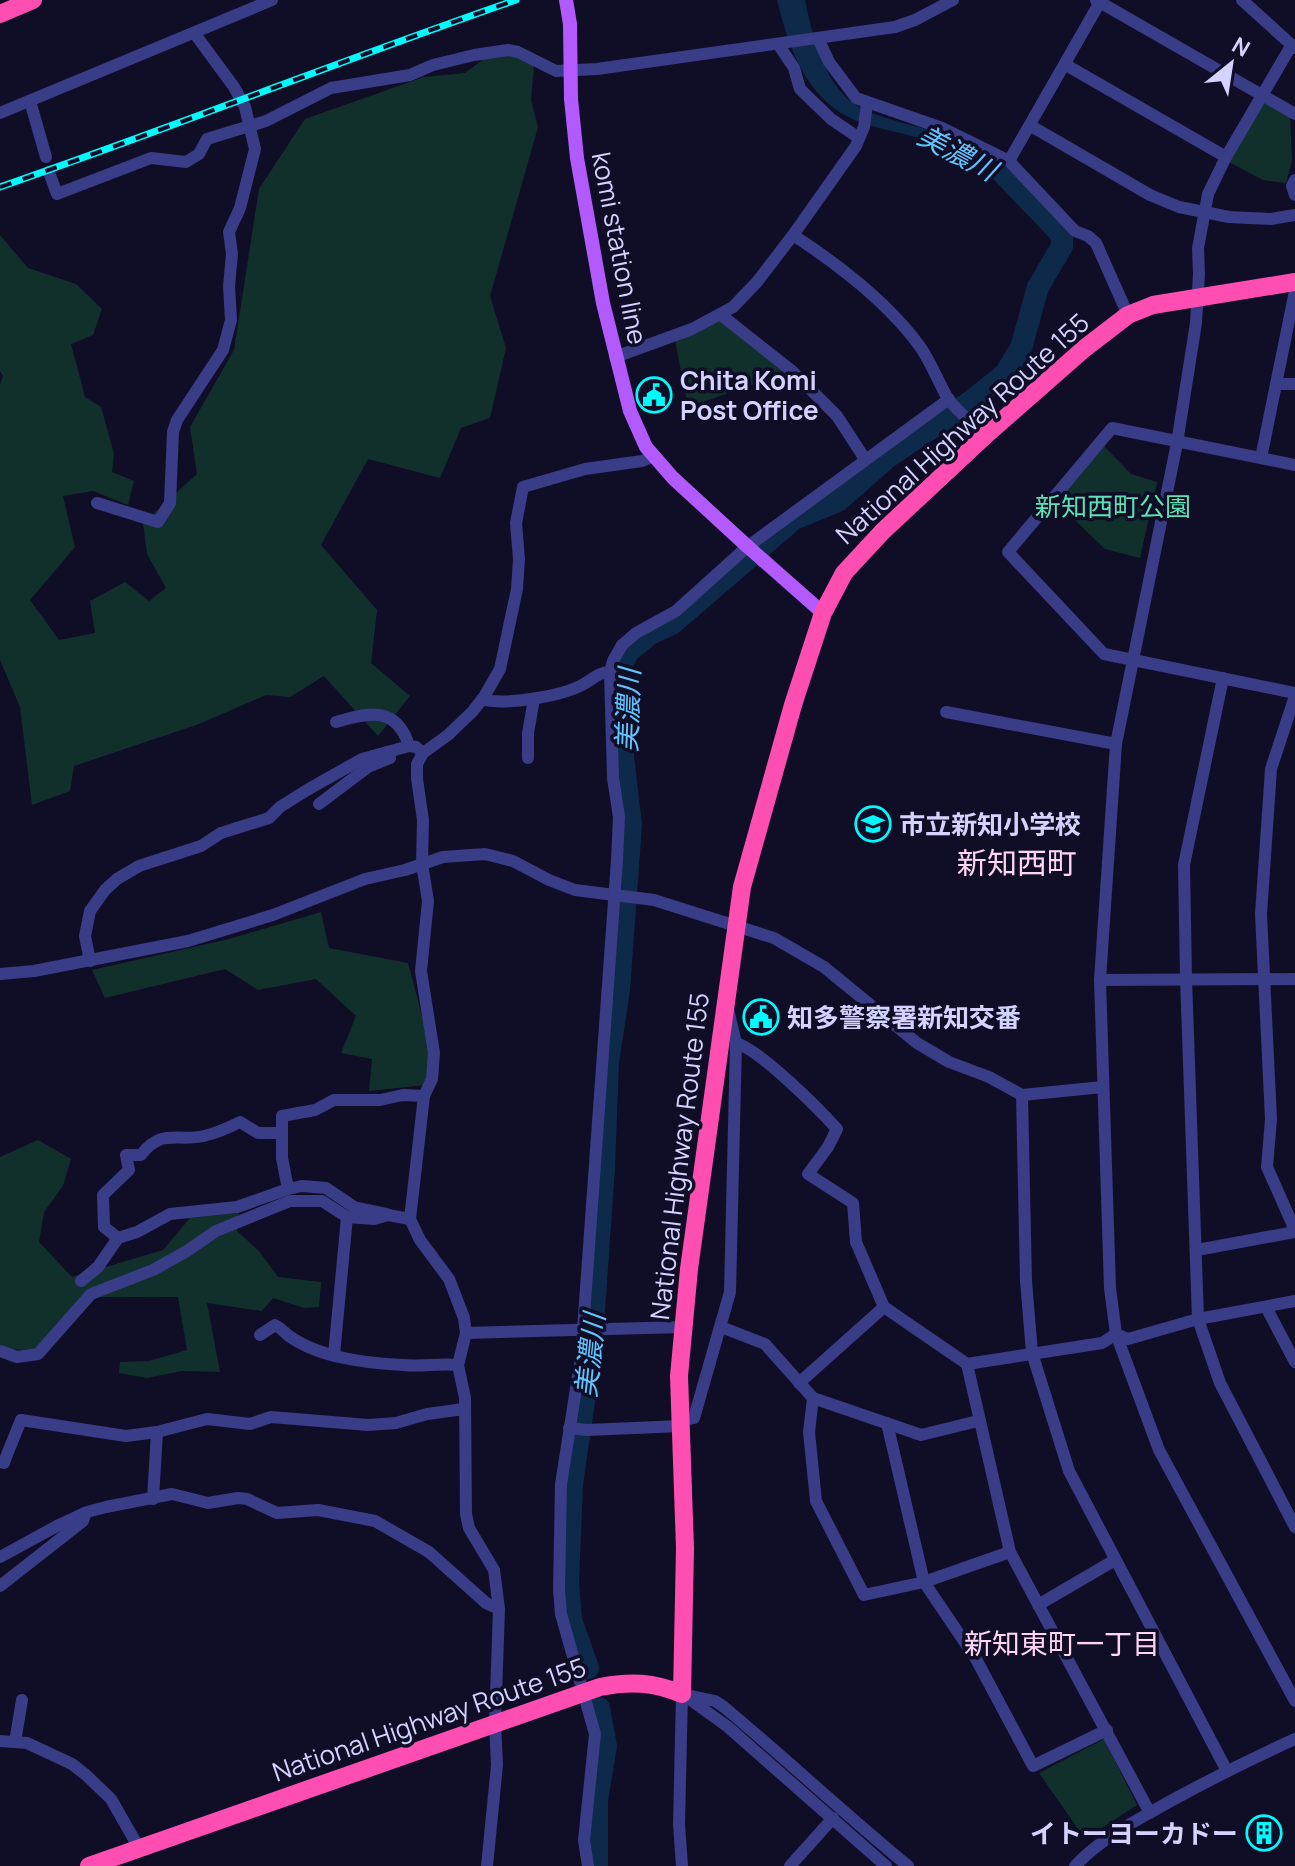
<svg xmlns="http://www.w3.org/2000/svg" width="1295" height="1866" font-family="Manrope,'Noto Sans JP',sans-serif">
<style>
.green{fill:#11302c}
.water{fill:#0d2a4b}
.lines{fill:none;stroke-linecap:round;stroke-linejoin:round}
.river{stroke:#0d2a4b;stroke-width:22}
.minor{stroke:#393c86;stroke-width:12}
.major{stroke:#b35aff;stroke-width:14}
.highway{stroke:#ff4eb2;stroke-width:18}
.rail-casing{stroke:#00fbfe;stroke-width:7}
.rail{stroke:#100e26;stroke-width:4;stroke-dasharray:12;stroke-linecap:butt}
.major-bridge{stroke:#b35aff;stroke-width:14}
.labels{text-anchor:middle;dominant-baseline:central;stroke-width:7;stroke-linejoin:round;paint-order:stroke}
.street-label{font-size:26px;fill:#d4d3ff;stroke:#100e26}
.poi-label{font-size:26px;font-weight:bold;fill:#d4d3ff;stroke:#100e26;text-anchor:start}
.park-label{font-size:26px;fill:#5ce2b5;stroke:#100e26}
.water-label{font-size:28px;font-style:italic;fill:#61c4ff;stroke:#100e26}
.neighbourhood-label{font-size:28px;fill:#ffd5f3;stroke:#100e26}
.quarter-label{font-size:30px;fill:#ffd5f3;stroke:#100e26}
</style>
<rect width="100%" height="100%" fill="#100e26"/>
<g class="green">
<path d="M500,47l34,18 -3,35 7,27 -48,169 16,52 -16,70 -29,10 -21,50 -72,-19 -47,86 56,65 -6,53 39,33 -32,40 -54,-60 -34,21 -24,-2 -67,29 -125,42 -4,25 -38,14 -12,-98 -20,-47v-276l3,-8 -3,-5v-136l28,33 48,16 26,25 -9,26 -22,9 14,53 16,10 13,47 -2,18 22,9 -6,24 -35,-14 -30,5 12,51 -45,53 29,40 36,-7 -5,-32 35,-19 24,19 17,-13 -19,-34 -4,-31 54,-49 -7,-47 44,-77 25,-161 46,-70 119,-42 41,-4z"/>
<path d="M1264,102l26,15 2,43 -6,23 -23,-3 -34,-18z"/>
<path d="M721,315l71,56 -104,36 -14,-72z"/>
<path d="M1104,446l27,28 26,8 -17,76 -35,-9 -52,-50z"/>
<path d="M321,912l8,36 79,15 23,86 -6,36 -56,6 3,-32 -31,-6 15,-37 -40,-37 -58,11 -33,-21 -120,29 -13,-28 137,-31z"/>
<path d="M38,1140l33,19 -8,27 -19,26 -5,30 33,35 91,-27 27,-32 49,-5 -2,18 22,20 19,26 43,5 -2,25 -15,1 -31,-10 -11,13 -55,-8 13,69 -38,-1 -35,7 -28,-5 1,-11 29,-1 38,-11 -9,-53h-83l-57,53 -38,-1v-192z"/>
<path d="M1104,1739l33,66 -52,34 -46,-66z"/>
</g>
<path class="water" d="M777,0h28c7,34 17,76 44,100 18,16 58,23 80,30 27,8 53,25 77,39l-4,7c-25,-10 -47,-25 -72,-34 -23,-9 -48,-12 -71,-20 -52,-20 -70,-73 -82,-122z"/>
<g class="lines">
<g class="river">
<path d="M588,1668l-17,-48 -3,-37 4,-99 19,-131 13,-185 4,-106 11,-72 12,-165 -8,-69 -1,-79 1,-15 5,-10 22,-18 22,-10 122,-105 44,-18 50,-44 82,-55 35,-28 16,-26 17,-61 24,-41v-11l-66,-69 -17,-9"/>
<path d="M597,1866v-66l9,-54 -7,-38"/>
</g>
<g class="minor">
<path d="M1096,0l199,114"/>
<path d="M1242,0l53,48"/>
<path d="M818,38l11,24 27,36 86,30 67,33 66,70 13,5 8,7 32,72"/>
<path d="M778,44l16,24 6,21 31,30 28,19"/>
<path d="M1291,46l-65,111 -18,37 -10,54 1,26 -3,49 -19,120 -61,301 -16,236 10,308 6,46 43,116 136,251"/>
<path d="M1066,65l160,92"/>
<path d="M30,101l16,56"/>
<path d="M0,113l272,-113"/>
<path d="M1031,126l119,69 29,12 50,10 42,2 24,-4"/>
<path d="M1009,161l91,-159"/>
<path d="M49,172l8,22 94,-36 35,4 13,-8 8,-15 59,-18 65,-33 79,-13 23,-10 41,-10 34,-5 10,2 38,19 41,-2 298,-42 20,-7 38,-20"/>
<path d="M1295,180l-3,6 3,9"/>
<path d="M793,235c46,30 96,68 128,113 10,15 17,33 26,49 10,15 26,27 40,37"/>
<path d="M721,315l71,56 45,45 28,43"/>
<path d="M615,357l77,-28 41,-22 24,-25 36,-47 63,-89 8,-19 3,-24"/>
<path d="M1276,384h19"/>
<path d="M1261,458l34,-167"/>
<path d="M1295,465l-183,-37 -104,124 96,102 191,39"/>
<path d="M97,503l61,19 12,-19 3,-71 4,-12 46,-70 8,-30 -2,-34 3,-32 -3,-22 11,-24 15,-59 -10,-42 -11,-20 -39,-53"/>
<path d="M1223,678l-39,187 2,113 12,341 22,64 75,144"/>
<path d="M1295,696l-24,73 -10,145 10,205 -4,48 28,63"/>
<path d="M482,699c23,7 79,-3 100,-14 10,-5 16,-13 28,-13"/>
<path d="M946,712l170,32"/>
<path d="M336,722c33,-10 61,-16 73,24"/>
<path d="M528,758v-25l6,-34"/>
<path d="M319,804l49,-37 22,-9"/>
<path d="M90,961l-5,-25 5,-25 15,-21 12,-11 22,-13 62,-20 20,-13 48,-15 11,-11 27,-17 55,-31 47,-13 7,1 7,6"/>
<path d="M0,974l34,-3 154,-30 85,-26 92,-36 40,-9 38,-13 42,-3 28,7 36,19 26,10 79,10 120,38 50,29 93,76 32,19 40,15 33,18 81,-8"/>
<path d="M1100,980l195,-1"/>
<path d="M736,1043c24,7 82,65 101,86l-9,18 -20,27 45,29 3,39 28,65"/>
<path d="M1022,1095l4,186 6,72 37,118 158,300"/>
<path d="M387,1214l-33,-7 -28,-19 -24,-2 -14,3 -6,-31v-42l33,-6 19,-10h46l23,-5 21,1"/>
<path d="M118,1238l-14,-11 -1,-32 26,-25 -3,-15h15c20,-27 36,-13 63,-19 13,-3 24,-8 36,-14l18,11h23"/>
<path d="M1197,1250l98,-18"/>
<path d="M81,1281l17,-14 20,-29 19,-6 33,-18 67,-7 51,-18"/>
<path d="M1266,1307l29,55"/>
<path d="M721,1327l44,17 48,54 108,37 57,-14"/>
<path d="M466,1333l217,-6"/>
<path d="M1116,1334l12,5 70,-20 97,-18"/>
<path d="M260,1335l15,-10c6,3 9,7 14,11 31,22 77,27 114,29 18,2 36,-2 55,0"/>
<path d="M0,1351l17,6 21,-3 53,-60 62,-24 34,-19 29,-20 74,-30h32l25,16 27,2 14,-4 22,4"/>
<path d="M334,1355l13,-138"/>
<path d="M967,1364l43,188 140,261"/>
<path d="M799,1383l85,-76 83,57 135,-21 14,-9"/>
<path d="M813,1398l-4,34 7,69 48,94 60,-13 86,-30"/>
<path d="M680,1421l14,-3 36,-126 6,-249 -8,-34"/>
<path d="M887,1423l37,159 52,77 57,107 74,-36"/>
<path d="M569,1428l18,2 94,-4"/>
<path d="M0,1462l4,1 2,-6 15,-37 105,16 31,-4 50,-13 43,5 21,-7 97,8 28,-2 31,-9 37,-5"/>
<path d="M153,1499l4,-67"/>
<path d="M0,1557l57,-31 30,-14 19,-5 66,-13 36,9 30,-5 9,1 30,14 41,-3 57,11 54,31 57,51 13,6"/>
<path d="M0,1586l83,-65 2,-6"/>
<path d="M1038,1605l77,-45"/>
<path d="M682,1694l33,7 9,6c62,52 121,107 184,159"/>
<path d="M682,1694l-3,130 3,42"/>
<path d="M688,1698l40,29 158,139"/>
<path d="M0,1741l27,2 45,21 14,11 25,24 28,49"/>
<path d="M15,1742l7,-42"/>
<path d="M487,1866l10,-101 -2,-42 4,-114 -5,-39 -25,-42 -3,-14 -1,-116 -7,-33 8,-32 -2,-15 -15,-39 -29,-39 -10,-21 14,-123 8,-17 2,-26 -13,-82 7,-70 -6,-37 1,-44 -6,-41v-15l6,-11 25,-18 24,-23 12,-15 16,-28 17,-80 2,-30 -3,-36 7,-36 62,-18 57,-8 12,-5"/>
<path d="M588,1866l-4,-26 11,-106 -34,-120 -2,-24 2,-106 20,-127 36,-497 2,-43 -6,-39 -3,-106 3,-11 9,-16 14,-12 40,-22 71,-64 202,-148"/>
<path d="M790,1866l43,-48"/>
<path d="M1075,1866c26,-28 59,-44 92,-63 42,-23 84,-44 128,-64"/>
</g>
<g class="major">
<path d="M566,0l4,24 1,75 6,59 26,145 27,108 16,36 27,31 74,68"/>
<path d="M764,561l59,52"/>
</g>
<g class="highway">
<path d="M0,14l33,-14"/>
<path d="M89,1866l511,-179c30,-6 53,-5 82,7l3,-146 -6,-172 10,-107 53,-382 51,-182 30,-92 21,-40 39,-42 104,-97 98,-86 43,-33 25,-10 142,-23"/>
</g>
<defs>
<path id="rail" d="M0,187c173,-60 343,-127 516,-187"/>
</defs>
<use href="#rail" class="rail-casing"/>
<use href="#rail" class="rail"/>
<path class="major-bridge" d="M747,546l17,15"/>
</g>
<defs>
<symbol id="civic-ring" viewBox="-11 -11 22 22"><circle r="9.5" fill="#100e26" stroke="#00fbfe" stroke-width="1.5"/><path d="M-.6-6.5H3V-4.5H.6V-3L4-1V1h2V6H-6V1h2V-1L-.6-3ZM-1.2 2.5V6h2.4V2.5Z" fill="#00fbfe"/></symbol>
<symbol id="school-ring" viewBox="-11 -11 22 22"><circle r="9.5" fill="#100e26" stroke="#00fbfe" stroke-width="1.5"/><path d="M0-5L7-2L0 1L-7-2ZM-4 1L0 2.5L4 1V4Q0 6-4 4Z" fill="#00fbfe"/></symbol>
<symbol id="building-ring" viewBox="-11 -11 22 22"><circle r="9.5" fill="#100e26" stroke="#00fbfe" stroke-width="1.5"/><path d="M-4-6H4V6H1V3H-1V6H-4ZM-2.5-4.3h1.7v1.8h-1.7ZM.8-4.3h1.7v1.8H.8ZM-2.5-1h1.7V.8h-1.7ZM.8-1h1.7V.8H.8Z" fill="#00fbfe"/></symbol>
</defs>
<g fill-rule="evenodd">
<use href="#civic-ring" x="634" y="375" width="40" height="40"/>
<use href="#school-ring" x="853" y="804" width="40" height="40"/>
<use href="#civic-ring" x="741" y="997" width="40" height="40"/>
<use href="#building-ring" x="1244" y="1813" width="40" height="40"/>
</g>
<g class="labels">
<g class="street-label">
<text transform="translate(620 248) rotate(79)">komi station line</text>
<text transform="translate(962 428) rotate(-42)">National Highway Route 155</text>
<text transform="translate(679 1156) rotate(-83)">National Highway Route 155</text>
<text transform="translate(429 1719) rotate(-19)">National Highway Route 155</text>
</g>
<g class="poi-label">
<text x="680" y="380">Chita Komi<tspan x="680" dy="30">Post Office</tspan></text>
<text x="899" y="824">市立新知小学校</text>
<text x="787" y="1017">知多警察署新知交番</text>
<text x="1238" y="1833" text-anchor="end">イトーヨーカドー</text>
</g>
<g class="park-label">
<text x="1113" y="506">新知西町公園</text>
</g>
<g class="water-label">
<text transform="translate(958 152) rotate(28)">美濃川</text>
<text transform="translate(627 710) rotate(-88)">美濃川</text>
<text transform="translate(589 1355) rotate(-84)">美濃川</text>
</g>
<g class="neighbourhood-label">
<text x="1062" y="1643">新知東町一丁目</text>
</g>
<g class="quarter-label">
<text x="1017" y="862">新知西町</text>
</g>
</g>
<g transform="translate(1231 64) rotate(30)" stroke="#100e26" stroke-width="6" paint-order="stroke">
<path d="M0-6L14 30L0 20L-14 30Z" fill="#d4d3ff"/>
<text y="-12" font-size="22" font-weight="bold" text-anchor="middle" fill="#d4d3ff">N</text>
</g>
</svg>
